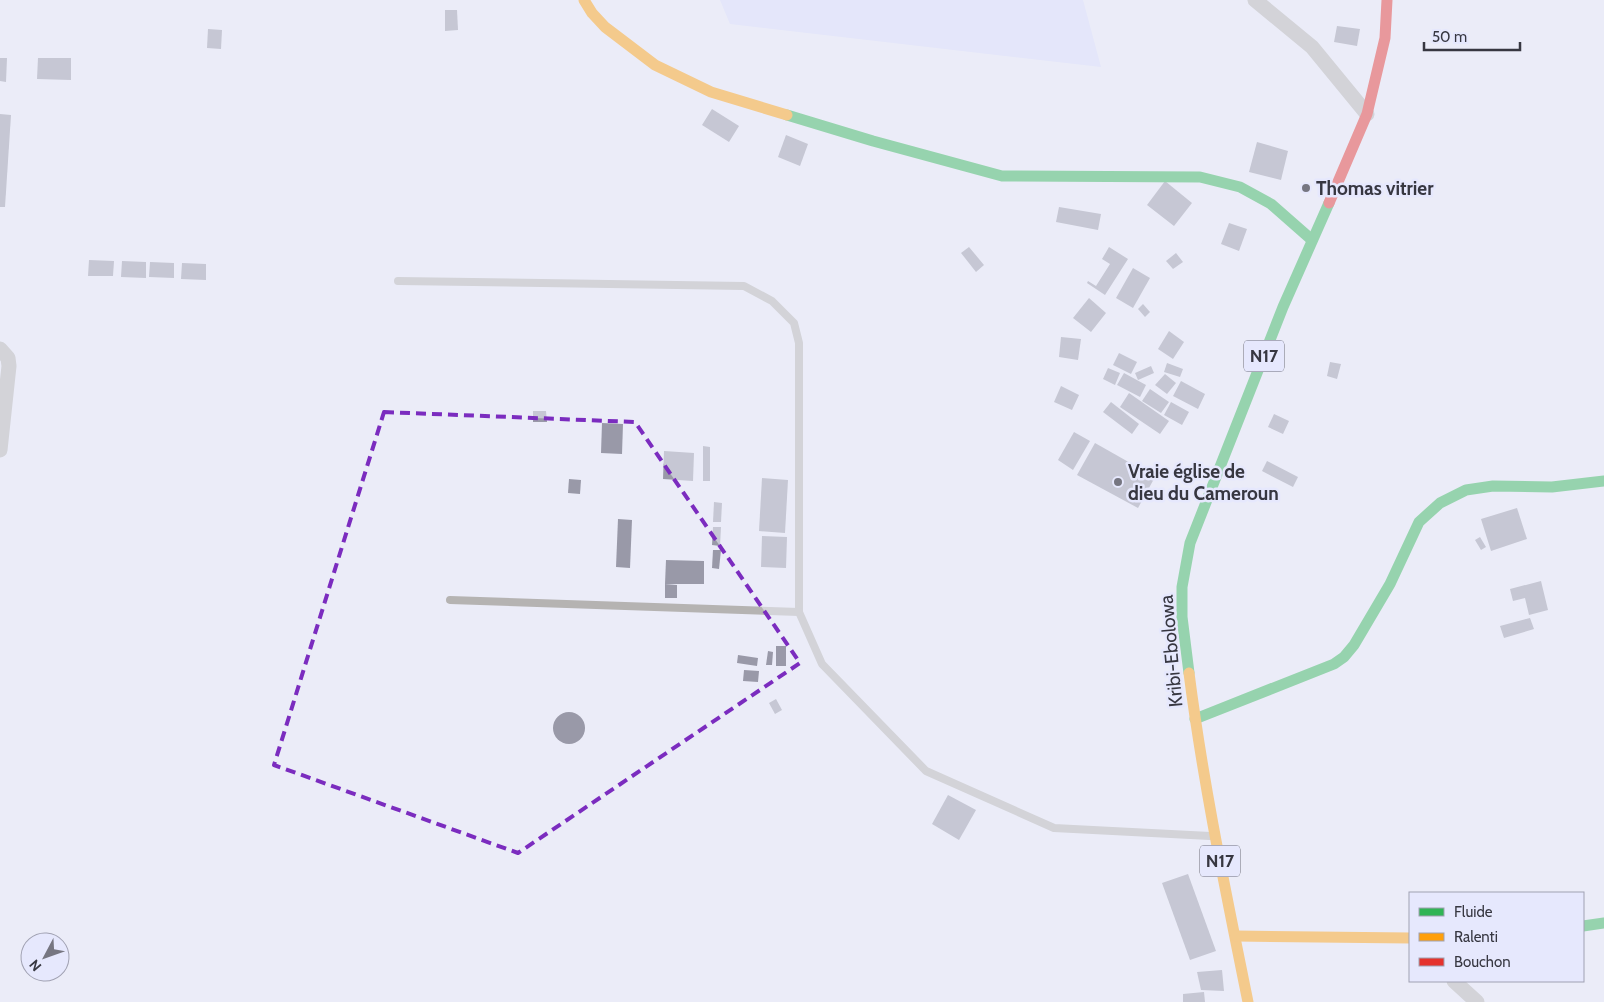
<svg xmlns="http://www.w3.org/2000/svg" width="1604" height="1002" font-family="Cabin,sans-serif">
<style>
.green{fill:#dbddfc}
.building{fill:#9999a8}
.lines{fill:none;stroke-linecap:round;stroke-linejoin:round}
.lane{stroke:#b5b3b2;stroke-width:8}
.street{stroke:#b5b3b2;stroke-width:15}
.fast{stroke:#30b455;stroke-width:11}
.slow{stroke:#ff9f0a;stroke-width:11}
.jam{stroke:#e5322d;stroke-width:11}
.marked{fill:none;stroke:#7b2cbf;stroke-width:4;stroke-dasharray:10 6;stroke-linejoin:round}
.poi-dot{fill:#767681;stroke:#e6e8fd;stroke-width:2}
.labels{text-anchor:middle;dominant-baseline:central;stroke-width:5;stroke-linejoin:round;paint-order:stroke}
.shield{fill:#e6e8fd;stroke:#6c6c79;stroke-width:1}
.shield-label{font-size:18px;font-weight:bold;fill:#373741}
.poi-label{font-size:19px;font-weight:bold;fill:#373741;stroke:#e6e8fd;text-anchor:start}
.street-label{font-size:19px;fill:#373741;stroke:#e6e8fd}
</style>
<rect width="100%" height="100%" fill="#ebecf8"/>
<path class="green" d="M720,0h363l18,67 -371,-43z"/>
<g class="building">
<path d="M445,10h12l1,20 -13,1z"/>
<path d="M1337,26l23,3 -3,17 -23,-4z"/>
<path d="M208,29l14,1 -1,19 -14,-1z"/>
<path d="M0,58h7l-1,24 -6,-1z"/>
<path d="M38,58h33v22l-34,-1z"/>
<path d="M712,109l27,17 -10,16 -27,-17z"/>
<path d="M0,114l11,1 -6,92h-5z"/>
<path d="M786,135l22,9 -8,22 -22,-9z"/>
<path d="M1257,142l31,9 -7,29 -32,-8z"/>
<path d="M1165,181l27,22 -18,23 -27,-21z"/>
<path d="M1059,207l42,7 -3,16 -42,-8z"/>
<path d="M1229,223l18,6 -8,22 -18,-7z"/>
<path d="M969,247l15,18 -8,7 -15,-19z"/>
<path d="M1109,247l19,12 -23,36 -18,-12 1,-2 8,5 14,-22 -8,-5z"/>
<path d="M1176,253l7,9 -10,7 -7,-8z"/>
<path d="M89,260l25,1 -1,15h-25z"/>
<path d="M122,261l24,1v16l-25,-1z"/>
<path d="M150,262l24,1v15l-25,-1z"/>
<path d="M182,263l24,1v16l-25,-1z"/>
<path d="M1133,268l17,10 -17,30 -17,-10z"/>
<path d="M1089,298l17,15 -15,19 -18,-14z"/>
<path d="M1143,304l7,8 -5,5 -7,-8z"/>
<path d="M1169,331l15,11 -11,17 -15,-10z"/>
<path d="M1061,337l20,2 -3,21 -19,-3z"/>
<path d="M1119,353l18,9 -6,12 -18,-9z"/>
<path d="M1330,362l11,2 -4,15 -10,-3z"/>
<path d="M1167,363l16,6 -3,8 -16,-5z"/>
<path d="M1151,366l3,7 -16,7 -3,-7z"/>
<path d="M1108,368l12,5 -5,12 -12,-6z"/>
<path d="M1124,373l22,12 -6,12 -23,-12z"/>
<path d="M1165,374l11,9 -9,11 -12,-9z"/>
<path d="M1181,381l24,13 -7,15 -25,-13z"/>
<path d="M1061,386l18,9 -7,15 -18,-8z"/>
<path d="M1150,389l19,13 -8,11 -19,-12z"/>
<path d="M1129,393l40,28 -9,13 -40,-27z"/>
<path d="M1111,402l28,22 -7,10 -29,-22z"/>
<path d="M1171,402l18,10 -7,13 -18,-10z"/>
<path d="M533,411h13l1,11h-14z"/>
<path d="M1274,414l15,7 -6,13 -15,-7z"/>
<path d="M602,423l21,1 -1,30 -21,-1z"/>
<path d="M1074,432l16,9 -17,29 -15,-10z"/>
<path d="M1095,443l60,34 -17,31 -61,-33z"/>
<path d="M703,446l7,1v34h-7z"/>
<path d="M664,451l30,2 -1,28 -30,-2z"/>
<path d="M1267,461l31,16 -5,10 -31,-16z"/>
<path d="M762,478l26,2 -3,53 -26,-2z"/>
<path d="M569,479l12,1 -1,14 -12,-1z"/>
<path d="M714,502l8,1 -1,19h-8z"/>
<path d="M1517,508l10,31 -36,12 -10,-32z"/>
<path d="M618,519l14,1 -2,48 -14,-1z"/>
<path d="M713,527h8l-1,19 -8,-1z"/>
<path d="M762,536l25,1 -1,31 -25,-1z"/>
<path d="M1480,537l6,10 -5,3 -6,-10z"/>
<path d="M713,550h8l-2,19 -7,-1z"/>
<path d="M666,560l38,1v23h-39z"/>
<path d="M1541,581l7,29 -19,5 -4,-17 -12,3 -3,-12z"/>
<path d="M665,584l12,1v13h-12z"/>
<path d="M1530,618l4,11 -30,9 -4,-12z"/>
<rect x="776" y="646" width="10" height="20"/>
<path d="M768,651l5,1 -1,13h-6z"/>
<path d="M738,655l20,3 -1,8 -20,-3z"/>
<path d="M744,670l15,1 -1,11 -15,-1z"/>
<path d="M776,699l6,11 -7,4 -6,-11z"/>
<circle cx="569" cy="728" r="16"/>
<path d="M948,795l28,15 -17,30 -27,-16z"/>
<path d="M1188,874l28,77 -26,9 -28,-77z"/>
<path d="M1222,970l2,21 -23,-1 -4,-18z"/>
<path d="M1204,992l1,10h-22v-8z"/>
</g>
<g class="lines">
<g class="lane">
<path d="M398,281l346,5 28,15 22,22 5,20v269l23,52 104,107 128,57 156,8"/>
<path d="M450,600l349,12"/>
</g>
<g class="street">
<path d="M1255,0l57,47 55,67"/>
<path d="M0,349l8,9 1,8 -9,84"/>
<path d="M1454,981l23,21"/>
</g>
<g class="fast">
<path d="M787,115l86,26 129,35 198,1 40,10 31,17 41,36"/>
<path d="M1189,673l-7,-56v-30l8,-44 93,-236 46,-104"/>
<path d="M1195,719l139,-55 10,-7 10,-12 36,-61 29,-62 21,-19 26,-13 27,-4 59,1 52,-6"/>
<path d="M1583,926l21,-3"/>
</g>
<g class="slow">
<path d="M584,0l8,13 13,14 50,38 56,27 76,23"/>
<path d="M1189,673c14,110 37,220 59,329"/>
<path d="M1236,936l174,2"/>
</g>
<path class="jam" d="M1329,203l38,-89 18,-76 2,-38"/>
</g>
<path d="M0 0H1604V1002H0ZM384,412l251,10 165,241 -282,190 -244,-88z" fill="#ebecf8" fill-opacity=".55" fill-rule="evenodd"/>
<path class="marked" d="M384,412l251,10 165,241 -282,190 -244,-88z"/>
<g class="poi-dot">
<circle cx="1306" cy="188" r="5"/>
<circle cx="1118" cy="482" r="5"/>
</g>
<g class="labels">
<g class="shield">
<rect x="1244" y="340.5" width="40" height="31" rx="4"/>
<rect x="1200" y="845.5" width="40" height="31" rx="4"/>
</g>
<g class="shield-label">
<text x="1264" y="356">N17</text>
<text x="1220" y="861">N17</text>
</g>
<g class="poi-label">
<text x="1316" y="188">Thomas vitrier</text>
<text x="1128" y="471">Vraie église de<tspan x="1128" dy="22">dieu du Cameroun</tspan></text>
</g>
<g class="street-label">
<text transform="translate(1171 651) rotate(-95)">Kribi-Ebolowa</text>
</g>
</g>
<rect x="1409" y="892" width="175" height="90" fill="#e6e8fd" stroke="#a0a1b2"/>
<rect x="1419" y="908" width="25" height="8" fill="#30b455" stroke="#a0a1b2"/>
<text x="1454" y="917" font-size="15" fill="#373741">Fluide</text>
<rect x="1419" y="933" width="25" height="8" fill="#ff9f0a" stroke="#a0a1b2"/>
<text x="1454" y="942" font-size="15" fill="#373741">Ralenti</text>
<rect x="1419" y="958" width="25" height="8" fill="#e5322d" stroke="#a0a1b2"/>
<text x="1454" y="967" font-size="15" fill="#373741">Bouchon</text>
<g transform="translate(45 957) rotate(229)"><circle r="24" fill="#e6e8fd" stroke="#a0a1b2"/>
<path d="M0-4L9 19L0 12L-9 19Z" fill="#767681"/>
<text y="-8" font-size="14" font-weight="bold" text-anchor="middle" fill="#373741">N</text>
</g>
<path d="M1424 42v8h96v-8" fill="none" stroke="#373741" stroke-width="2.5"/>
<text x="1432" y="42" font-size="15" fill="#373741" stroke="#e6e8fd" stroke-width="4" paint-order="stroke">50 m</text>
</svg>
